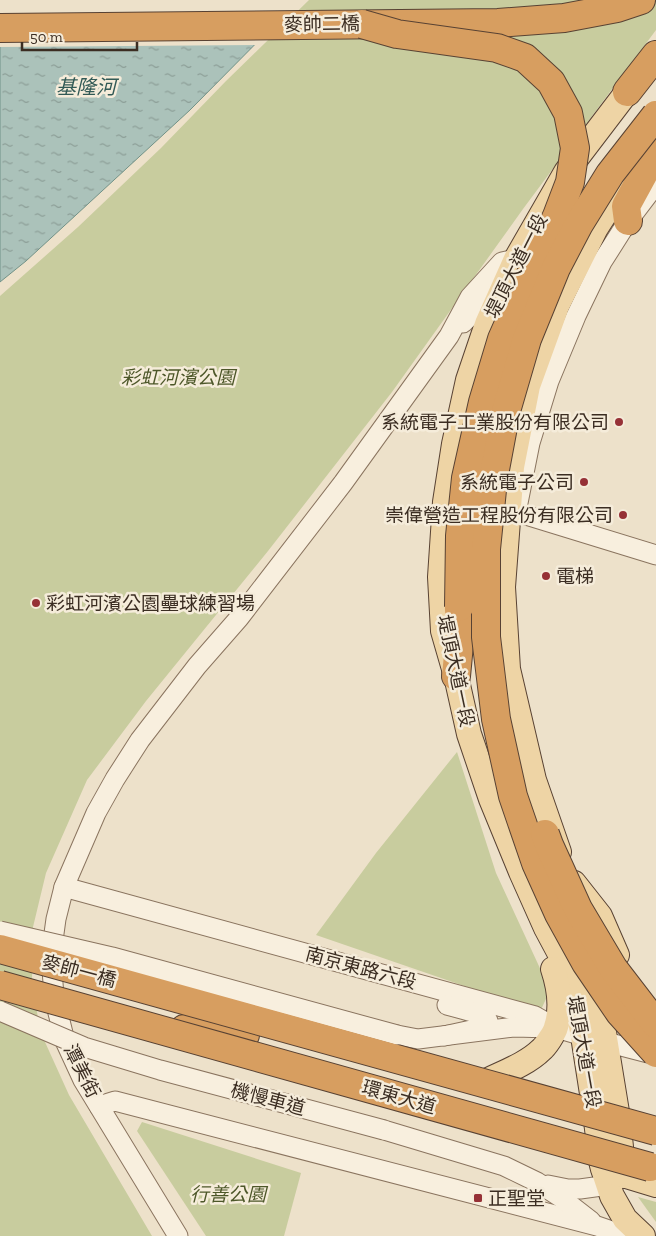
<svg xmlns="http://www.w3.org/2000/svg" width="656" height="1236" font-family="'Zilla Slab','Noto Sans TC',serif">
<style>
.park{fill:#c8cc9e}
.water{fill:url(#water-ripples);stroke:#719187}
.pier{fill:#ede1ca}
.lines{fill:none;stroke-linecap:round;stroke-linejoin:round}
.minor-casing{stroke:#8a745f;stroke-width:21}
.major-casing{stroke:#584233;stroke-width:26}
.highway-casing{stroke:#584233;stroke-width:30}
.minor{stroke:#f8efde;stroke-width:19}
.major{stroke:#eed4a5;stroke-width:24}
.highway{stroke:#d79e60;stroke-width:28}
.minor-bridge-casing{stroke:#8a745f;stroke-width:21;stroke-linecap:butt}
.highway-bridge-casing{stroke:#584233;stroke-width:30;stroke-linecap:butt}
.minor-bridge{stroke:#f8efde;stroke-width:19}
.highway-bridge{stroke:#d79e60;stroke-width:28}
.poi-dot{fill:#963136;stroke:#f5ecda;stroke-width:2}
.labels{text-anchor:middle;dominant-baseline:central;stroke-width:5;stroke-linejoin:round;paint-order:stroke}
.street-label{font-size:19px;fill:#3b2d22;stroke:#f5ecda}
.park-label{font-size:19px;font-style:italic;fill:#4d5729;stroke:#f5ecda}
.poi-label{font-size:19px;fill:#3b2d22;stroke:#f5ecda;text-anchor:end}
.water-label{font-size:20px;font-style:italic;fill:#325a56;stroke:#f5ecda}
</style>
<defs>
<pattern id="water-ripples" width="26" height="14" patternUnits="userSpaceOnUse" patternTransform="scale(1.25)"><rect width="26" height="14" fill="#abc2ba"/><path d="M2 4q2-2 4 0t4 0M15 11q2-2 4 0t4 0" fill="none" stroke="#8c9e97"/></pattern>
</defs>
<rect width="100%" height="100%" fill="#ede1ca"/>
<g class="park">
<path d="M309,0h347v30l-133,179 -131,183 -124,159 -122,150 -59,79 -41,93 -13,54 -1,53 8,51 29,64 83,141h-152v-940l78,-69 83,-79 65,-67z"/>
<path d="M457,752l39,121 54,117 -10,22 -224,-77 60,-82z"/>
<path d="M142,1122l159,51 -17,63h-78l-69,-105z"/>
<path d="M638,1197l18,5v20z"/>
</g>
<path class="water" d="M0,0h299l-109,110 -164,151 -26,21z"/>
<path class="pier" d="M0,0h302l-44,45 -258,2z"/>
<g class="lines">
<defs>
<g id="minor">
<path d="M463,323l16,-16 21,-27"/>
<path d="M518,503l12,-60 19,-62 27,-65 26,-54 26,-41 28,-37"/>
<path d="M516,512l140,43"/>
<path d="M64,887l471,129 21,12 27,8 73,19"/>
<path d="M397,1035l21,4 96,-12 38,1"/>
<path d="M444,1036l41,-9 3,-6 -2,-4 -6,-3 -33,-9"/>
<path d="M99,1106l16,-5 482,125 29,10"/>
<path d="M384,1130l120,36 33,16 23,15 31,24"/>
<path d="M548,1185l20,4h12l29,-4 11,-7"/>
<path d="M178,1236l-95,-156 -18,-39 -11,-44 -3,-42 5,-36 8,-32 32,-74 19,-34 25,-39 57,-74 42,-48 104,-135 106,-147 21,-39 32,-35 14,-3"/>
</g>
<g id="major">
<path d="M627,92l-61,80 -50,87 -29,65 -19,56 -14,64 -9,58 -5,75 3,54 13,45 13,58 22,65 30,73 25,56 24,45 13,63 12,77 6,48 2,8 9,27 13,23 18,17"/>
<path d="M559,852l-25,-72 -26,-111 -5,-82 9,-120 16,-81 29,-80 39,-78 28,-44 9,-11"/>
<path d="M574,883l26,33 17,39"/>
<path d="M595,977l23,141 6,58"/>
<path d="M484,1082c18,-9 43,-18 57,-32 5,-4 14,-18 15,-23 6,-18 3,-40 -3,-58"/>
<path d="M610,1171l46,14"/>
</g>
<g id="highway">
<path d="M0,28l498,-5 66,-5 53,-10 24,-8"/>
<path d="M627,92l29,-37"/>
<path d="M628,221l-2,-15 30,-55"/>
<path d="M456,676l4,-42 -1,-27"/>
<path d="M184,1029l61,6"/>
</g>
</defs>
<use href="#minor" class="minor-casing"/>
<use href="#major" class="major-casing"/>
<use href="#highway" class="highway-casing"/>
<use href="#minor" class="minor"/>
<use href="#major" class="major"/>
<use href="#highway" class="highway"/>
<defs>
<g id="minor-bridge">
<path d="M0,931l112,26 285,78"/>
<path d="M0,1011l84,36 76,23 224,60"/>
</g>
<g id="highway-bridge">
<path d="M362,24l35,10 100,14 28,10 26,24 17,31 7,35 -5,34 -13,34 -55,123 -19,63 -17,76 -6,58 -1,71"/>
<path d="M656,115l-46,59 -31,50 -23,44 -29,71 -21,72 -13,69 -7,69v88l10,82 17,77 23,67 23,51 27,49 34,50 36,40"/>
<path d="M545,834l4,11 29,64 35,59 43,56"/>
<path d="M0,949l656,182"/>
<path d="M0,985l650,182"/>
</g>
</defs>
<use href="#minor-bridge" class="minor-bridge-casing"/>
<use href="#highway-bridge" class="highway-bridge-casing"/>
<use href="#minor-bridge" class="minor-bridge"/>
<use href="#highway-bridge" class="highway-bridge"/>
</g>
<g class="poi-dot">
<circle cx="619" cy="422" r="5"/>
<circle cx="584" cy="482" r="5"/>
<circle cx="623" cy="515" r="5"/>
<circle cx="546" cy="576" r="5"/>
<circle cx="36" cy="603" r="5"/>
<rect x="473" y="1193" width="10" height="10" rx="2.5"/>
</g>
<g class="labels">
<g class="street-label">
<text transform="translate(322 24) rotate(-1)">麥帥二橋</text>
<text transform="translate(516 266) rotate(-63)">堤頂大道一段</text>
<text transform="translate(456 671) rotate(78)">堤頂大道一段</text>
<text transform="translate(361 968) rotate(15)">南京東路六段</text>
<text transform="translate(79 971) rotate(15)">麥帥一橋</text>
<text transform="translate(584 1052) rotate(80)">堤頂大道一段</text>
<text transform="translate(82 1071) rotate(63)">潭美街</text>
<text transform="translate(399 1097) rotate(16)">環東大道</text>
<text transform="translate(268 1099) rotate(15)">機慢車道</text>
</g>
<g class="park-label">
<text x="178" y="377">彩虹河濱公園</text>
<text x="228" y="1194">行善公園</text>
</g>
<g class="poi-label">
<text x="609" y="422">系統電子工業股份有限公司</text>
<text x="574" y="482">系統電子公司</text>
<text x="613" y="515">崇偉營造工程股份有限公司</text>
<text x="556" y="576" text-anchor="start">電梯</text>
<text x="46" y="603" text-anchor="start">彩虹河濱公園壘球練習場</text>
<text x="488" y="1198" text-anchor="start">正聖堂</text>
</g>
<g class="water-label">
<text x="86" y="87">基隆河</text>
</g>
</g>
<path d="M22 42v8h115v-8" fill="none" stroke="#3b2d22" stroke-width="2.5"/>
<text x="30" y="42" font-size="15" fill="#3b2d22" stroke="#f5ecda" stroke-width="4" paint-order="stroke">50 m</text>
</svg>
